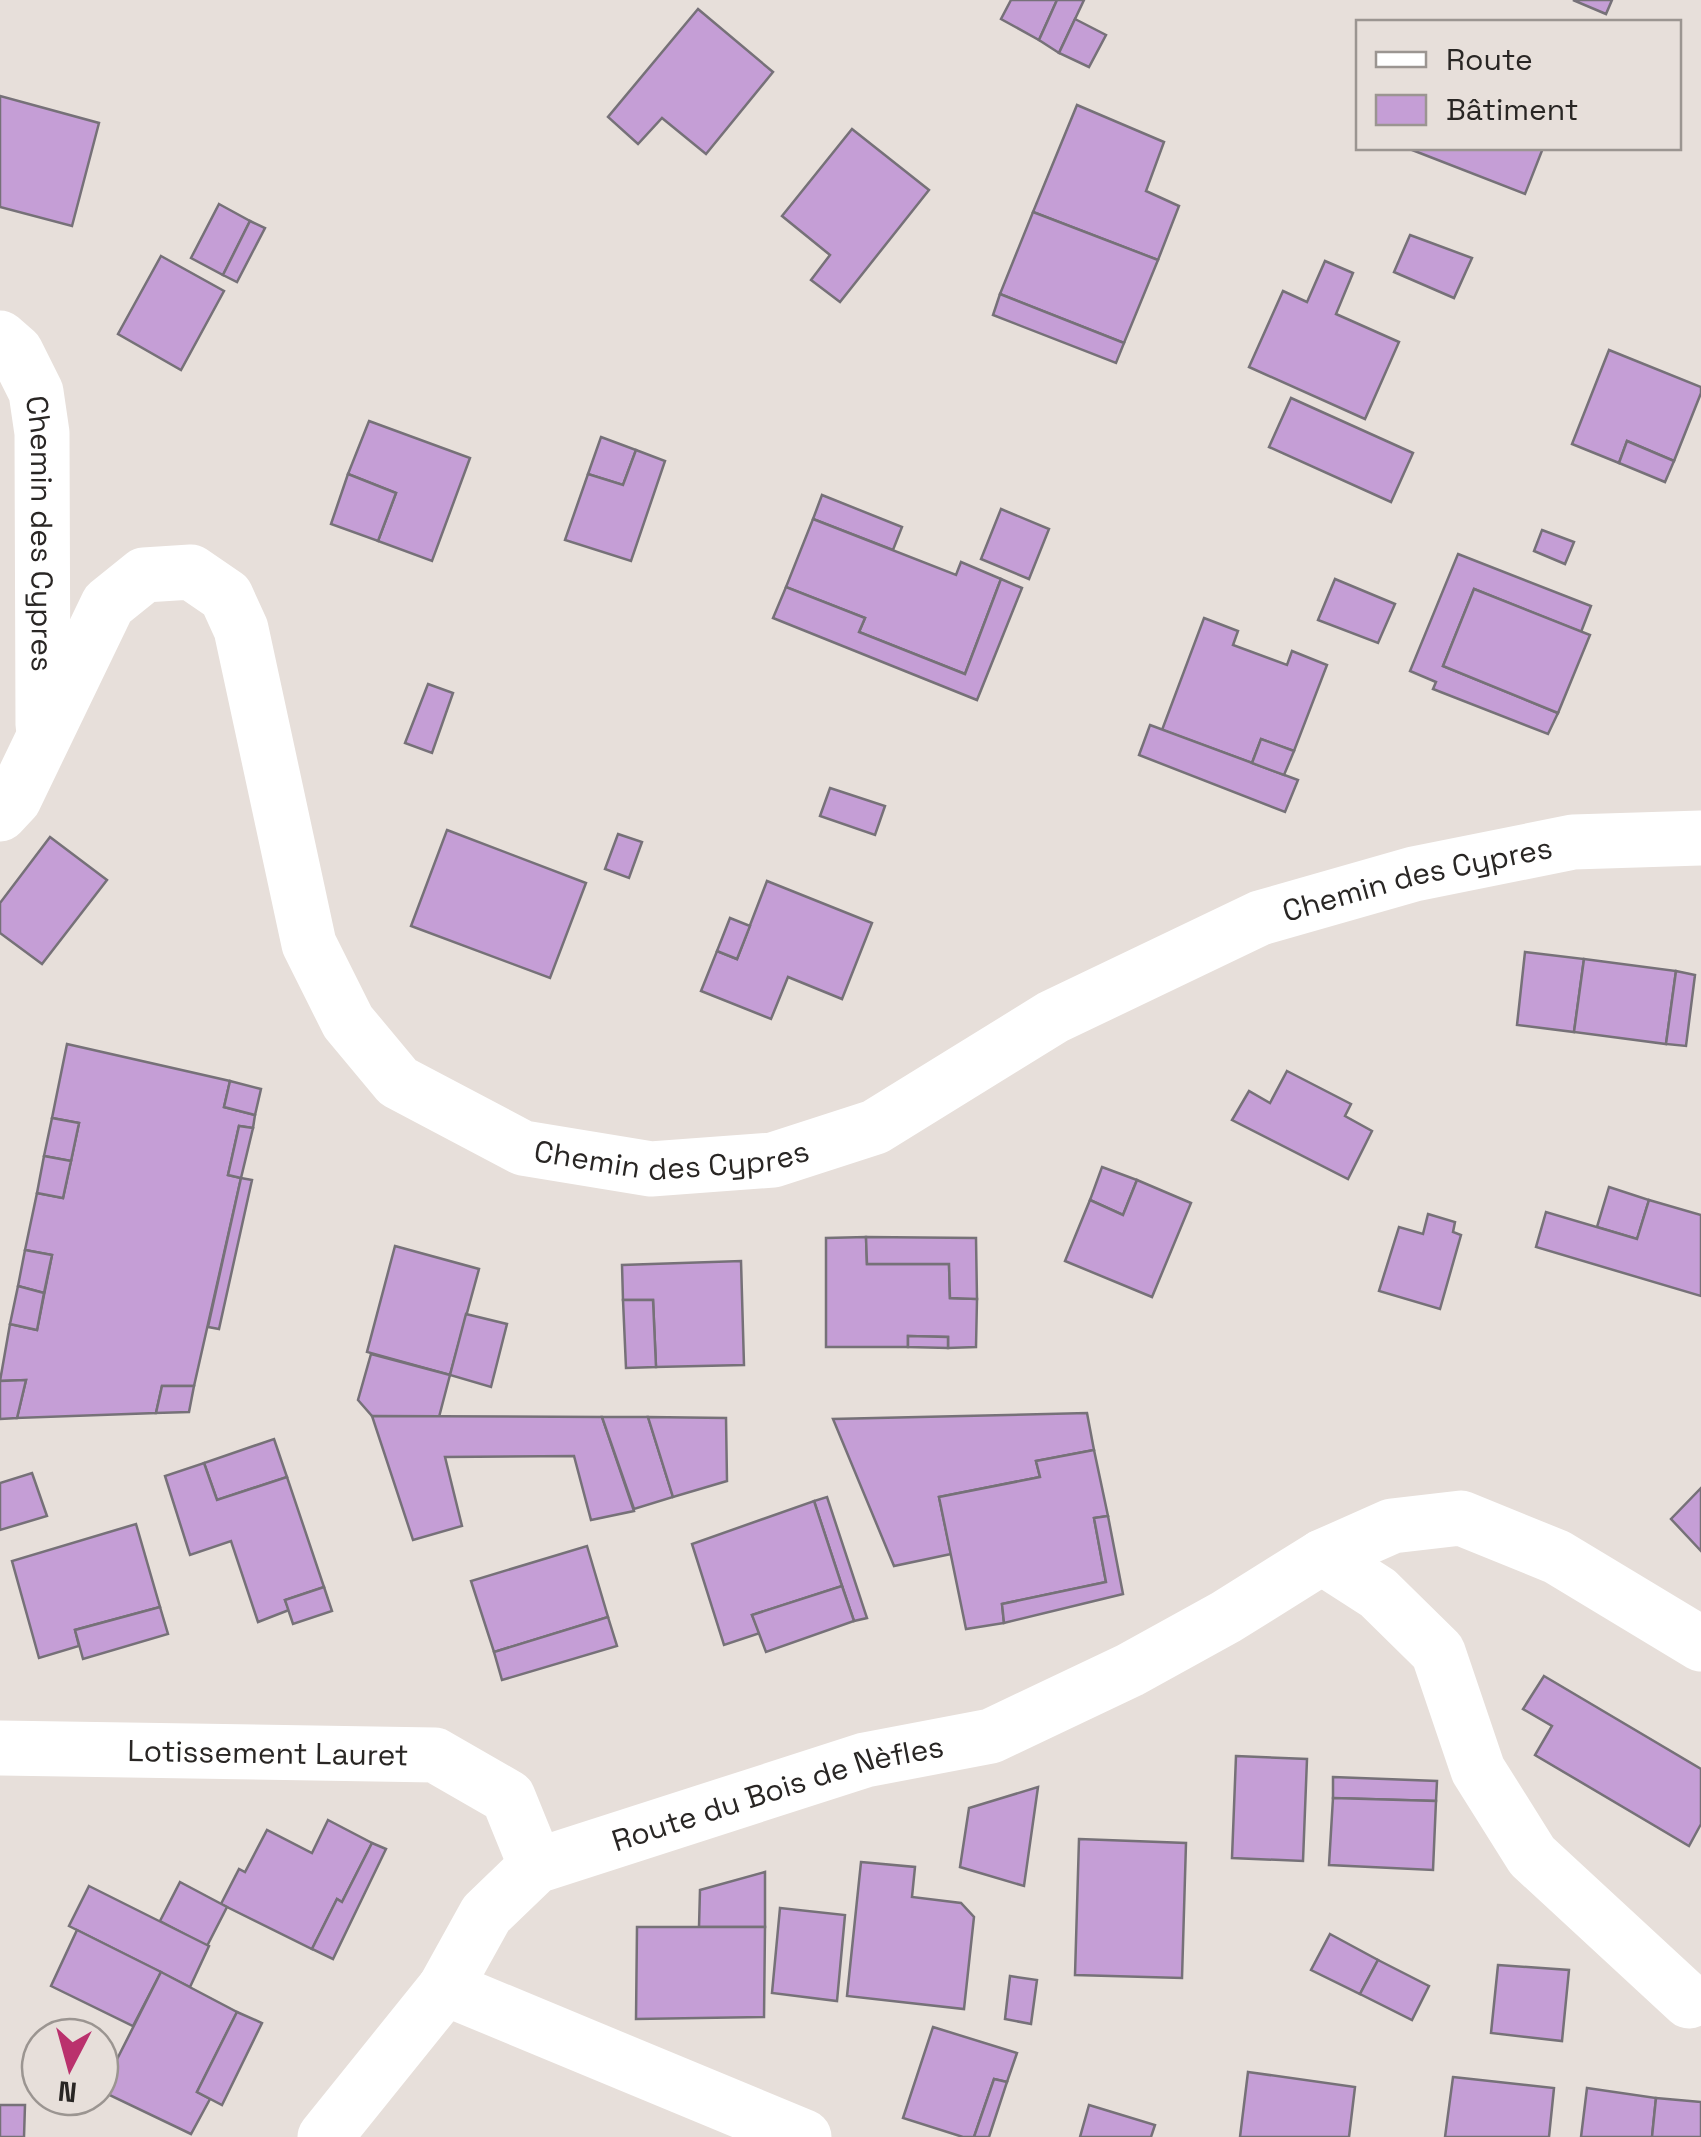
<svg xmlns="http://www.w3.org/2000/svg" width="1701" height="2137" font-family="'Space Grotesk',sans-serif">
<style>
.building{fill:#c59ed6;stroke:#767178;stroke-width:2.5}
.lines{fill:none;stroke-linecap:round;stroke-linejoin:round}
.minor{stroke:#fff;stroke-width:55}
.labels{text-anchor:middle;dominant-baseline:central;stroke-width:9;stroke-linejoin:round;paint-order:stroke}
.street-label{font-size:30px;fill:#292624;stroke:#e7dfda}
</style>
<rect width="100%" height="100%" fill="#e7dfda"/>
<g class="building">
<path d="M1011,0h46l-18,40 -38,-21z"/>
<path d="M1057,0h27l-25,53 -20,-13z"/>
<path d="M1573,0h39l-6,14z"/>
<path d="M698,9l75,63 -67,82 -44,-36 -24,26 -30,-27z"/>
<path d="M1075,19l31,16 -17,32 -30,-14z"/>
<path d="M0,96l99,27 -27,103 -72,-19z"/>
<path d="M1077,105l87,37 -18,49 33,15 -21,54 -125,-48z"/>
<path d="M852,129l77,61 -89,112 -29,-22 19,-25 -48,-39z"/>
<path d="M1407,148h136l-18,46z"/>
<path d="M219,204l31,17 -27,54 -32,-17z"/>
<path d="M1033,212l125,48 -34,83 -124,-49z"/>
<path d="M250,221l15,7 -28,54 -14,-7z"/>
<path d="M1410,235l62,23 -18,40 -60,-26z"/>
<path d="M161,256l63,35 -43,79 -63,-36z"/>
<path d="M1325,261l28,12 -17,41 63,28 -34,77 -116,-52 34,-76 24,11z"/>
<path d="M1000,294l124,49 -8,20 -123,-48z"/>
<path d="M1609,350l92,37v6l-27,68 -47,-20 -8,22 -47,-19z"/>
<path d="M1291,398l122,55 -22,49 -122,-55z"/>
<path d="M369,421l101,37 -38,103 -54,-20 18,-48 -48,-19z"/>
<path d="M601,437l35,13 -13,35 -35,-11z"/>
<path d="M1627,441l47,20 -9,21 -46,-19z"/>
<path d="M636,450l29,11 -34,100 -66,-21 23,-66 35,11z"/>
<path d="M348,474l48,19 -18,48 -47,-17z"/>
<path d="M822,495l80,32 -9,23 -80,-31z"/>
<path d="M1001,509l48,20 -20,50 -48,-20z"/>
<path d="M813,519l143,56 5,-13 40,17 -36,95 -106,-42 6,-14 -79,-31z"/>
<path d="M1542,530l32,12 -9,22 -31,-13z"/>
<path d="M1458,554l133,52 -10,26 -107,-43 -31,77 115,47 -10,21 -115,-45 3,-7 -26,-11z"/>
<path d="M1001,579l21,9 -45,112 -204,-82 13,-31 79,31 -6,14 106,42z"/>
<path d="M1335,579l60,25 -17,39 -60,-23z"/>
<path d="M1474,589l116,46 -32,78 -115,-47z"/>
<path d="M1204,618l34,13 -5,14 54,20 5,-14 35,14 -33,86 -33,-12 -9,24 -90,-33z"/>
<path d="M428,684l25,9 -21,60 -27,-10z"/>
<path d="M1150,725l148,55 -13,32 -146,-57z"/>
<path d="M1261,739l33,12 -10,24 -32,-12z"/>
<path d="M830,788l55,18 -10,29 -55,-19z"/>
<path d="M447,830l139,53 -36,95 -139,-52z"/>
<path d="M618,834l24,8 -13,36 -24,-9z"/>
<path d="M50,837l57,43 -65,84 -42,-31v-30z"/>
<path d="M767,881l105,42 -30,76 -54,-22 -17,42 -70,-28 16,-40 20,8z"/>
<path d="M730,918l20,8 -13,33 -20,-8z"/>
<path d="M1525,952l59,7 -10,73 -57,-7z"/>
<path d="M1584,959l92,12 -10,73 -92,-12z"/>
<path d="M1676,971l19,4 -9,71 -20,-2z"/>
<path d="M67,1044l163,37 -6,26 31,8 -2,13 -14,-2 -11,49 13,3 -47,208h-32l-6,27 -139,5 9,-38 -26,1 10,-57 27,6 15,-75 -27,-5 12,-57 26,5 16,-75 -27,-5z"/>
<path d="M1287,1071l64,33 -6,12 27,15 -24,48 -116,-59 17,-29 21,12z"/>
<path d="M230,1081l31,8 -6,26 -31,-8z"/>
<path d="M52,1118l27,5 -8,38 -27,-5z"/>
<path d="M239,1126l14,2 -12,50 -13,-3z"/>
<path d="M44,1156l27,5 -8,37 -26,-5z"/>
<path d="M1102,1167l35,13 -14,35 -33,-15z"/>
<path d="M241,1178l11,2 -33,149 -11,-2z"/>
<path d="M1137,1180l54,23 -39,94 -87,-36 25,-61 33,15z"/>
<path d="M1609,1187l40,13 -12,39 -40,-12z"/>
<path d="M1649,1200l52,15v81l-165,-49 10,-35 91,27z"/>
<path d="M1428,1214l27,8 -2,10 8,3 -21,74 -61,-18 20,-64 24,7z"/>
<path d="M866,1237l1,27h82l1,34 27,1 -1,48 -28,1v-11l-40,-1v11h-82v-109z"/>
<path d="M866,1237l110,1 1,61 -27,-1 -1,-34h-82z"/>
<path d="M395,1246l84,23 -29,106 -83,-23z"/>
<path d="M25,1250l27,5 -8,38 -26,-7z"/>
<path d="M741,1261l3,104 -88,2 -3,-67h-30l-1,-35z"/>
<path d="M18,1286l26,7 -7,37 -27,-6z"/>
<path d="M623,1300h30l3,67 -30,1z"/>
<path d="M466,1314l41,10 -16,63 -41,-12z"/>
<path d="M908,1336l40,1v11l-40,-1z"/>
<path d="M371,1354l79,21 -11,42 -67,-1 -14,-16z"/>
<path d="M26,1380l-9,38 -17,1v-38z"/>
<path d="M162,1386h32l-5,26 -33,1z"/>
<path d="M1087,1413l7,37 -58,11 4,16 -101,20 12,57 -57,12 -61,-147z"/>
<path d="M372,1416l230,1 32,94 -43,9 -17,-64 -129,1 17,69 -49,14z"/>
<path d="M602,1417h46l25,80 -39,12z"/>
<path d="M648,1417l78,1 1,63 -54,16z"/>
<path d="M274,1439l13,38 -70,23 -13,-37z"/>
<path d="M1094,1450l14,66 -14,2 12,64 -104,22 2,19 -38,6 -27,-132 101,-20 -4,-16z"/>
<path d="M204,1463l13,37 70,-23 37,110 -39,13 4,10 -31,12 -27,-81 -41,14 -25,-79z"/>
<path d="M32,1473l15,43 -47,14v-47z"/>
<path d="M1701,1488v63l-30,-32z"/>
<path d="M827,1497l40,121 -13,3 -12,-35 -28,-85z"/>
<path d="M814,1501l28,85 -90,29 8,18 -36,12 -32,-101z"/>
<path d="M1108,1516l15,78 -119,29 -2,-19 104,-22 -12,-64z"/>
<path d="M136,1524l24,83 -85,23 4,16 -40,12 -27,-97z"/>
<path d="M587,1546l21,71 -114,35 -23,-71z"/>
<path d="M842,1586l12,35 -88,31 -14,-37z"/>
<path d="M324,1587l8,24 -39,13 -8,-24z"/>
<path d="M160,1607l8,27 -85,25 -8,-29z"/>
<path d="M608,1617l9,29 -115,34 -8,-28z"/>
<path d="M1544,1676l157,93v55l-12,22 -154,-91 17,-29 -29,-17z"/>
<path d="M1236,1756l71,3 -4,102 -71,-3z"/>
<path d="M1333,1777l104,4 -1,20 -103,-3z"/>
<path d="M1038,1787l-14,99 -64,-19 9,-59z"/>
<path d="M1333,1798l103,3 -3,69 -104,-5z"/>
<path d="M328,1820l44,23 -30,59 -5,-3 -25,50 -91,-45 18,-35 6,3 22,-42 45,23z"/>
<path d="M1079,1839l107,4 -4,135 -107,-3z"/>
<path d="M372,1843l14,6 -53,110 -21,-10 25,-50 5,3z"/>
<path d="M861,1862l54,5 -3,30 49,6 13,14 -10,92 -117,-13z"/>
<path d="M765,1872v55h-66l1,-37z"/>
<path d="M180,1882l47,25 -20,39 -47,-25z"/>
<path d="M89,1886l120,60 -19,41 -121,-61z"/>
<path d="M780,1908l65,7 -8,86 -65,-8z"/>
<path d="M637,1927h128l-1,90 -128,2z"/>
<path d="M77,1930l84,42 -28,54 -82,-40z"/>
<path d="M1330,1934l48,26 -18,34 -49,-24z"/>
<path d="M1378,1960l51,26 -17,34 -52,-26z"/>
<path d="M1498,1965l71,5 -7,71 -71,-8z"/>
<path d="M161,1972l76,40 -40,80 13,7 -19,35 -90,-43z"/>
<path d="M1010,1976l27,4 -6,44 -26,-5z"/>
<path d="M237,2012l25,11 -40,82 -25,-13z"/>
<path d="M933,2027l84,26 -10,29 -13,-3 -20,58h-11l-60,-19z"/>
<path d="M1248,2072l107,15 -6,50h-109z"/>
<path d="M1453,2077l101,11 -5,49h-104z"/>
<path d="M994,2079l13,3 -18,55h-15z"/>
<path d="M1587,2088l69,10 -4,39h-71z"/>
<path d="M1656,2098l45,4v35h-49z"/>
<path d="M0,2105h25l-1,32h-24z"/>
<path d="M1089,2105l66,20 -4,12h-71z"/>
</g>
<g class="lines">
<g class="minor">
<path id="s1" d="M0,338l16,14 20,40 6,41 1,292"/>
<path id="s2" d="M0,814l14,-15 94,-195 36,-29 47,-3 35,24 15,33 68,315 39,78 50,60 125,66 128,21 122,-9 102,-33 178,-110 207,-99 154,-44 159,-32 128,-4"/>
<path d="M1322,1557l56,36 60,59 40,118 54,86 157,145"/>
<path id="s3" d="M0,1748l435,7 73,42 28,69"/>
<path d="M445,1988l359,149"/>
<path id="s4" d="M325,2137l120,-149 41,-74 50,-48 329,-106 126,-24 139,-66 96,-53 96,-60 70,-31 69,-8 96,39 144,87"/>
</g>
</g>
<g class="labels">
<g class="street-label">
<text stroke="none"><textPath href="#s1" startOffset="208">Chemin des Cypres</textPath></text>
<text stroke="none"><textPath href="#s2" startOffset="1998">Chemin des Cypres</textPath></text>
<text stroke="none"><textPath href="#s2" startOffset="1188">Chemin des Cypres</textPath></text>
<text stroke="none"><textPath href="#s3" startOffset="268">Lotissement Lauret</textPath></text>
<text stroke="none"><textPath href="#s4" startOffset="598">Route du Bois de Nèfles</textPath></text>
</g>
</g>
<rect x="1356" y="20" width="325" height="130" fill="#e7dfda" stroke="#9b9591" stroke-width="2.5"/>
<rect x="1376" y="52" width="50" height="15" fill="#ffffff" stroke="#9b9591" stroke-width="2.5"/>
<text x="1446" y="70" font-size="30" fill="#292624">Route</text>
<rect x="1376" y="95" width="50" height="30" fill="#c59ed6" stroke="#9b9591" stroke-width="2.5"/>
<text x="1446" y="120" font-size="30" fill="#292624">Bâtiment</text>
<g transform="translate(70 2067) rotate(186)"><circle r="48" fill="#e7dfda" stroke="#9b9591" stroke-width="2.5"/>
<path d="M0-8L18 38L0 25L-18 38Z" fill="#ba316d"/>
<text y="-15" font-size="28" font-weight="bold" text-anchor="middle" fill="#292624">N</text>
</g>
</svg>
